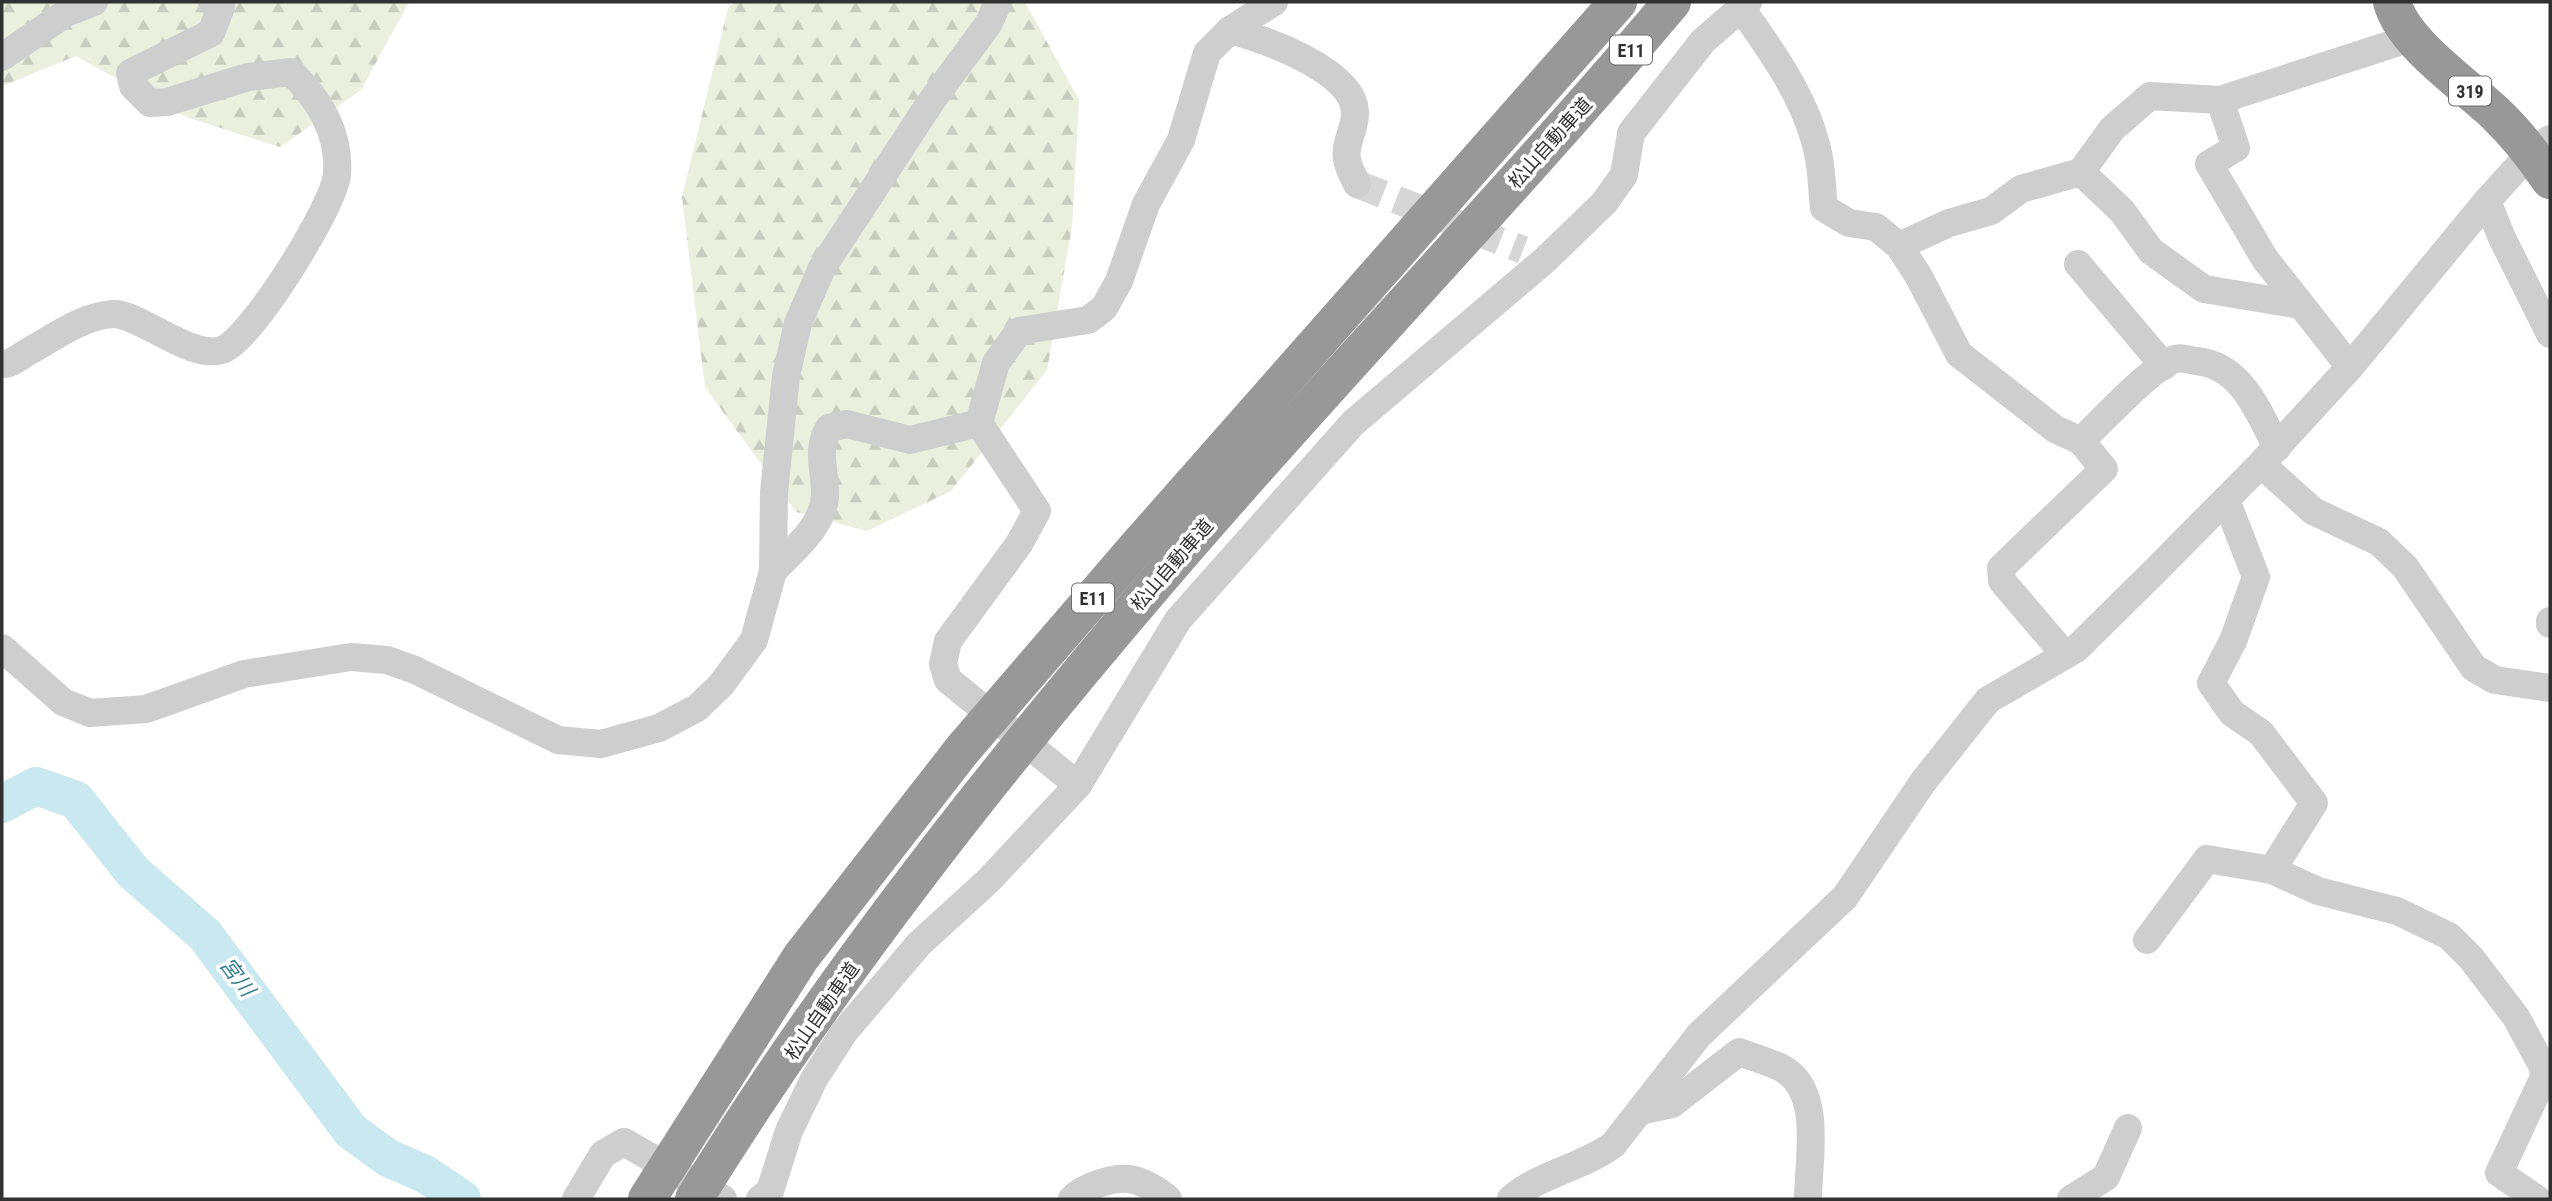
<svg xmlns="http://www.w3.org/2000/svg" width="2552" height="1201" font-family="'Roboto Condensed','Noto Sans JP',sans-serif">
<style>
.forest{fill:url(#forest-firs)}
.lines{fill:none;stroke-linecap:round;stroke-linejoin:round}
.river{stroke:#c9e8f0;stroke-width:38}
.minor-tunnel{stroke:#d6d6d6;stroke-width:28;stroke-dasharray:28 14;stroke-linecap:butt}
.minor{stroke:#cecece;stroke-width:28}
.highway{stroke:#989898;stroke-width:38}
.labels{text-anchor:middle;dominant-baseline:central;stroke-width:7;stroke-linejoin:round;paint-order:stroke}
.shield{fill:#fff;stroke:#6f6f6f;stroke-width:2}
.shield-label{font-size:18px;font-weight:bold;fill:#313131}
.street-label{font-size:19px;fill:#313131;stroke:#fff}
.water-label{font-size:21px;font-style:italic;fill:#327d8e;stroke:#fff}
</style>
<defs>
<pattern id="forest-firs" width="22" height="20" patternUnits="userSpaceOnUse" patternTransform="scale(1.75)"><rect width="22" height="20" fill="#eaefde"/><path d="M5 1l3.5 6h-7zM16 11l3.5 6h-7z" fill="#c9cdbf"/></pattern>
</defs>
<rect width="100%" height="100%" fill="#fff"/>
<g class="forest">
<path d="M2,2h407l-48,88 -81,57 -94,-30 -110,-61 -74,30z"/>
<path d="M735,2h290l54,98 -7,126 -25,144 -96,121 -84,40 -71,-19 -91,-125 -23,-190 46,-189z"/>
</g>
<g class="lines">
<path class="river" d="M2,804l34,-18 40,14 57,72 72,63 146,196 37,27 37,16 37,25"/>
<path class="minor-tunnel" d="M1357,184l166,66"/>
<g class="minor">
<path d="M1741,8c32,45 68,95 78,150 3,16 3,34 5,50l25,15 27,4 23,19 19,29 41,79 96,75 26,12c19,-18 71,-75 94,-82 5,-2 15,1 21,2 46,4 63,52 81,87"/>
<path d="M1230,30c33,9 124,40 125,82 1,15 -11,32 -8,47 1,9 7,18 10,25"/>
<path d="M2,57l64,-44 28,-11"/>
<path d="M2220,100l16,48 -27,16 56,95 85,108"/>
<path d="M2081,172l31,-43 38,-33 70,4 194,-63"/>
<path d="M2487,201l15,37 48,96"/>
<path d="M1899,246l50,-23 42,-12 30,-22 60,-17 41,39 29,40 53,38 97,16"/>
<path d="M2078,264l86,102"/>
<path d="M2,364c9,0 16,-6 24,-11 26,-14 55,-37 87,-39 26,-1 77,46 109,36 29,-10 113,-145 115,-176 3,-41 -18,-75 -46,-102l-43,5 -81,25 -17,1 -17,-17 -3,-13 81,-40 10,-26 -9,-5"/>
<path d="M2261,464l52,47 66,31 26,25 69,101 21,12 55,8"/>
<path d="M2226,500l30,77 -23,64 -22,42 21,30 29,20 53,70 -42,67"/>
<path d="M773,571c20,-21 50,-44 52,-75 1,-26 -10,-44 4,-68l18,-4 63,16 69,-17"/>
<path d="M2550,621v3"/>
<path d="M2,648l61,54 27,11 56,-4 98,-35 107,-17 36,3 28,10 143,70 43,4 58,-16 38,-20 24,-23 33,-45 19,-69 1,-79 12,-116 12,-53 24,-55 108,-165 59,-80 9,-21"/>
<path d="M2065,655l-63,-74 -1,-13 103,-99 -23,-28"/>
<path d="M1078,785l-130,-105 -5,-16 5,-23 71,-97 18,-33 -58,-88 17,-60 23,-32 69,-11 16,-12 15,-27 27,-77 35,-64 26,-87 23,-23 44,-28"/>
<path d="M2147,940l60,-81 65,11 46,21 79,20 52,25 22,22 45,59 27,50 1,10 -45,96 38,26"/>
<path d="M1640,1111l32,-7 67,-52c15,6 33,10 46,18 38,24 23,92 23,129"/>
<path d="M576,1199l27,-45 21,-12 99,57"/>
<path d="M760,1199l10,-8 19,-60 25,-52 31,-48 74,-87 70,-64 89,-95 100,-165 175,-197 192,-163 59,-57 20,-28 7,-42 72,-92 45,-39"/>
<path d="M1072,1199c11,-12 40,-22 57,-20 12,1 30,12 39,20"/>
<path d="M1511,1199c28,-25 70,-31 102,-54l86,-110 146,-138 78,-115 65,-82 88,-51 78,-77 107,-108 89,-97 137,-166 44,-49 19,-13"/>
<path d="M2071,1199l35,-22 22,-49"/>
</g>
<g class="highway">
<path d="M2392,2c11,41 72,82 103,111 21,20 39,43 55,67"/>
<path d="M647,1199l154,-242 162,-208 174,-202 481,-545"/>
<path d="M694,1199c136,-220 298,-425 466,-621 167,-196 347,-380 512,-576"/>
</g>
</g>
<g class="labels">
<g class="shield">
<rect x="1610" y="35.5" width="42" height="29" rx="5"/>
<rect x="2449" y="76.5" width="42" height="29" rx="5"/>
<rect x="1072" y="583.5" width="42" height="29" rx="5"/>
</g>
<g class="shield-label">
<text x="1631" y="50">E11</text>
<text x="2470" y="91">319</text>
<text x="1093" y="598">E11</text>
</g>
<g class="street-label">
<text transform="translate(1550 143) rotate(-48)">松山自動車道</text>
<text transform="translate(1172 565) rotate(-49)">松山自動車道</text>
<text transform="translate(822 1011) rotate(-55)">松山自動車道</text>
</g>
<g class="water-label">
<text transform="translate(237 977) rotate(53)">宮川</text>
</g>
</g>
<rect width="2552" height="1201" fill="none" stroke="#313131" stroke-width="7"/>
</svg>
